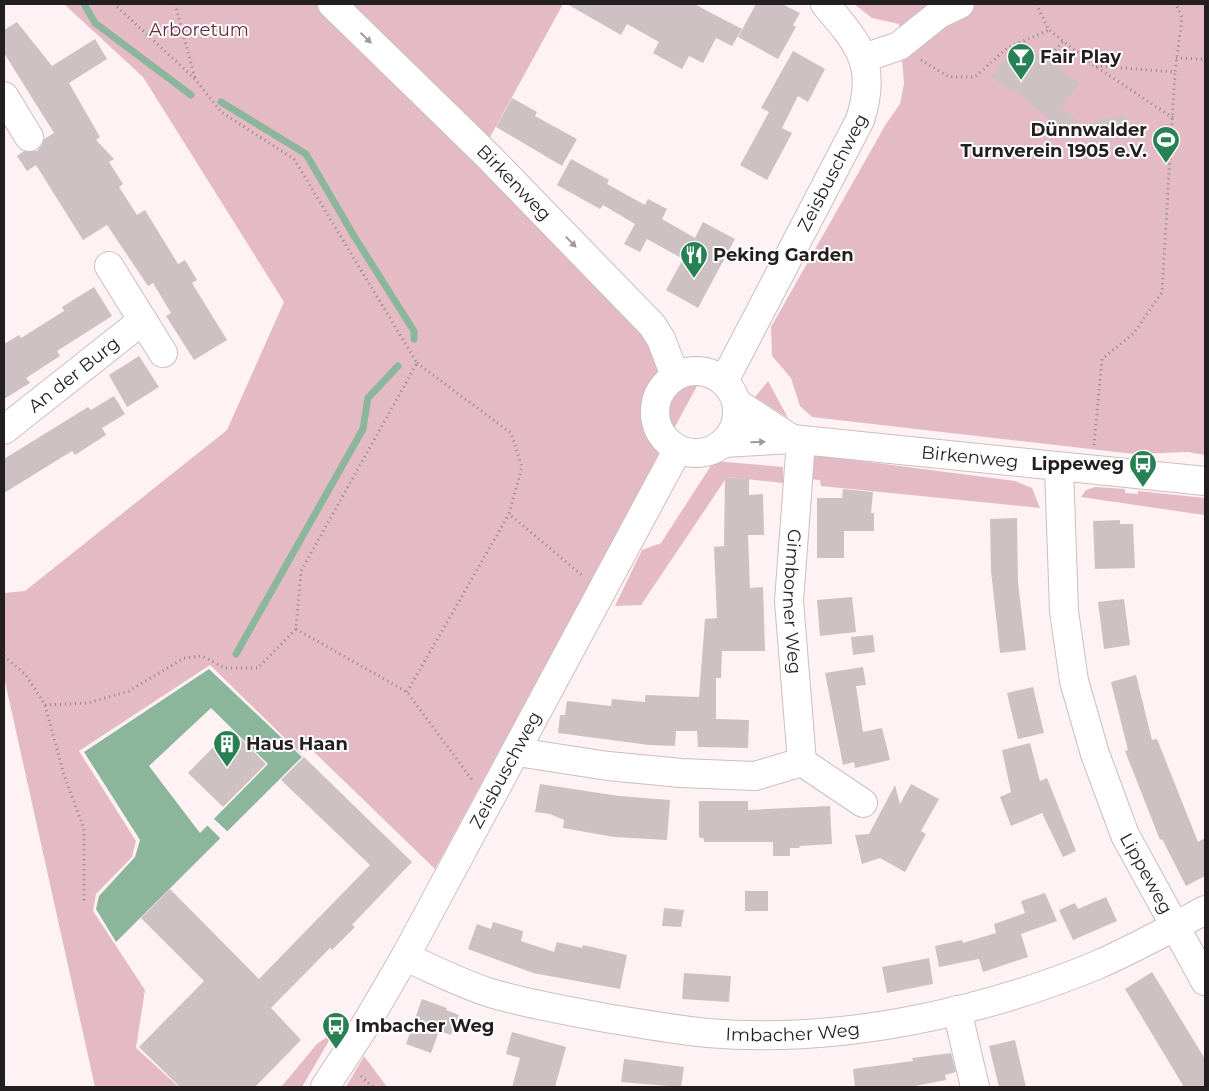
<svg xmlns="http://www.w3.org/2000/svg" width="1209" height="1091" font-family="Montserrat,sans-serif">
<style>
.green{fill:#e4bbc5}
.water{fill:#8bb69c;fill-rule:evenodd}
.pier{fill:#fef2f5}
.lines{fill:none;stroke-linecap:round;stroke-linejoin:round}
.stream{stroke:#8bb69c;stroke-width:7}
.building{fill:#cdc1c4}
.minor-casing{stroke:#cbbec1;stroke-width:30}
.path{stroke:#8e8688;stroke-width:3;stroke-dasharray:1 4;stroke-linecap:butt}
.minor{stroke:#fff;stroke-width:28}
.oneway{fill:#9c9a9b}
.labels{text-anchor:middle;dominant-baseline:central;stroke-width:4;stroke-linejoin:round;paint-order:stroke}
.park-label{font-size:18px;fill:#672a3e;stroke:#fff}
.poi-label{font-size:18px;font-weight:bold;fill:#231f20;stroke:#fff;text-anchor:start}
.street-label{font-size:18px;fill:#231f20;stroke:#fff}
</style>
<rect width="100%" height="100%" fill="#fef2f5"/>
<g class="green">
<path d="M64,4h499l-86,157 220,225 -262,483 -124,-120 -11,4 -90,-88 -131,86 57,90 -4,16 -36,37 -3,17 52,79 -9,58 43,39h-84l-91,-410v-84l21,-2 202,-161 57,-128 -141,-225z"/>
<path d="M854,4h351v451l-17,-3 -54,2 -322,-37 -12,-11 -9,-28 -19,-22 -1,-29 115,-203 14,-20 4,-21 -5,-59 -27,-6z"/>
<path d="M768,381l20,37 -33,-21z"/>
<path d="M815,455l200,26 17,7 8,20 -219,-22 -1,-6 -21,-2 1,-16z"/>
<path d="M714,461l69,6v16l-56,-6 -86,128 -26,1 27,-56 19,-7z"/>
<path d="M1095,487l30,2v4l13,1v-3l67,7v22l-1,-5 -123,-18 5,-7z"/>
<path d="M334,1032l-32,55h-21l36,-43z"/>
<path d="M364,1056l23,31h-41z"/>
</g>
<path class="water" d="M209,669l93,88 -186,185 -20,-33 3,-13 36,-39 5,-17 -56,-88zM211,708l57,56 -68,69 -51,-67z"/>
<path class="pier" d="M213,818l16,15 -7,7 -15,-15z"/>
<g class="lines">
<g class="stream">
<path d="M84,4l11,19 96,72"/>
<path d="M221,102l85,52 48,82 60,95v8"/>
<path d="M236,654l127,-225 5,-31 30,-32"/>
</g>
</g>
<g class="building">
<path d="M567,4h127l48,25 -10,17 -16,-8 -13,25 -14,-7 -7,13 -29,-16 6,-11 -32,-18 -6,11z"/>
<path d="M756,4h26l18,9 -7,12 3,2 -18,32 -40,-22z"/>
<path d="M17,22l35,44 43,-27 12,20 -38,24 31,54 -4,3 18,19 -5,3 14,22 -4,3 18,28 8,-5 33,54 7,-4 12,20 -5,3 35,57 -33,20 -28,-44 5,-3 -18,-30 -5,3 -41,-61 -24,15 -47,-75 -9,6 -10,-15 7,-5h13l5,-6 2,-6 10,-6 -50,-80v-23z"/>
<path d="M793,51l32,18 -17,33 -10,-6 -16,32 10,5 -25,47 -27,-15 29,-53 -8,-4z"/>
<path d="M1040,51l40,33 -30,36 -36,-30 -2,3 -21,-17 19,-22 17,14z"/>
<path d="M512,98l25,14 -2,4 42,23 -15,27 -66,-39z"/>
<path d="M1061,107l15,13 -13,15 -15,-12z"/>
<path d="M1126,115l4,20 -31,5 -7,-4 -2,-9 6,-7z"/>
<path d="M571,159l38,21 -2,4 38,21 3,-6 19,10 -5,10 33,19 8,-16 32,17 -37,69 -32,-18 17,-31 -36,-20 -7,13 -16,-8 11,-20 -32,-19 -3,4 -43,-24z"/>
<path d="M94,287l18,29 -55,35 3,5 -34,22 4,5 -26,16v-55l15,-9 2,3 43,-27 -2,-4z"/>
<path d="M139,356l20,31 -32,20 -18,-32z"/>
<path d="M114,396l11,18 -23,14 4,7 -31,20 -3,-4 -68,42v-34l84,-52 3,3z"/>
<path d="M725,477l24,2v16l14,-1 1,41h-16l2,53 13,-1 2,64h-43l-1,27h-5v41l33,1 -1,28 -50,-1 -1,-16h-21l-1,15 -26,-1 -91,-12 2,-18h5l2,-14 44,5 1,-7 33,3v-7l54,2 6,-78 12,-1 -3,-71 10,-1z"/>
<path d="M843,489l30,3 -2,21h3v18h-30v27h-27v-60h25z"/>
<path d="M1017,518l1,64 8,68 -26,3 -9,-82 -1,-52z"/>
<path d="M1120,520v4h13l2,44 -40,1 -2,-48z"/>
<path d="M852,597l4,35 -36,4 -3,-36z"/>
<path d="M1124,599l6,46 -26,4 -6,-47z"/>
<path d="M873,635l2,17 -22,3 -2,-18z"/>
<path d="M863,667l3,18 -10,1 7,46 19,-4 8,32 -35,8 -1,-6 -11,3 -18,-92z"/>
<path d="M1136,675l16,65 5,-1 41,103 7,-4v38l-19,10 -24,-47 -2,1 -35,-89 3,-1 -17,-68z"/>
<path d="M1033,687l11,46 -26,6 -11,-46z"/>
<path d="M231,729l35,35 -43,43 -35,-34z"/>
<path d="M1030,743l10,38 7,-3 29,73 -13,6 -21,-44 -31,13 -11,-29 11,-5 -9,-42z"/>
<path d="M304,757l108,105 -60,63 3,2 -23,23 -2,-2 -59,60 30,32 -46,47h-75l-41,-40 65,-66 -63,-63 29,-29 89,90 111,-114 -89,-85z"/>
<path d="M540,784l79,12 51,4 -3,40 -53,-3 -51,-9 1,-8 -14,-6 -15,-2z"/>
<path d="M911,784l28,15 -18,32 5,3 -21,38 -25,-14 -18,6 -7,-29 14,-1 26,-49 5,19z"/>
<path d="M699,801h49v9l82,-4 2,38 -32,2 -1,2h-9v8h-17v-14h-69v-3l-5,-2z"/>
<rect x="745" y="891" width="23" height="20"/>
<path d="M1045,893l12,28 -36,13 7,23 -45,15 -4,-13 -40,8 -4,-21 27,-6 1,3 33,-10 -2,-9 31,-11 -4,-12z"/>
<path d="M1106,897l11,24 -44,19 -14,-30 16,-7 3,6z"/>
<path d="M664,908l20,2 -3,17 -19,-1z"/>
<path d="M493,922l30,9 -2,10 33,11 3,-10 25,6 1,-3 44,10 -7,34 -87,-16 -65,-24 9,-25 14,5z"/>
<path d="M929,958l4,26 -46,9 -5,-26z"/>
<path d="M1152,972l53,87v28h-21l-59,-98z"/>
<path d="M684,973l47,3 -2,26 -47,-3z"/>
<path d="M422,999l25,9 -1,2 13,5 -8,20 -12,-4 -8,22 -25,-9z"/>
<path d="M512,1032l54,15 -11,40h-43l8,-29 -14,-4z"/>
<path d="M1015,1040l11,47h-27l-10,-41z"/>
<path d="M951,1053l5,19 -11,3 1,5 -36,7h-55l-2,-18 60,-8 -1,-3z"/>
<path d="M624,1059l60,8 -3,20 -60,-5z"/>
</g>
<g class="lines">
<defs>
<g id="minor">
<path id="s1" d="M332,4l156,152 164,169 9,14 14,37"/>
<path d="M864,58l35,-12 40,-32 21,-10"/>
<path d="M4,96l25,41"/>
<path d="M109,266l54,87"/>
<circle cx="696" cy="412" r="41"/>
<path id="s2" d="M724,381l136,-261c18,-55 -1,-76 -35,-116"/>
<path d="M737,403l55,36"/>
<path id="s3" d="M4,430l139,-110"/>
<path id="s4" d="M801,441l-12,160 13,161"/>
<path id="s5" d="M723,443l69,-4 413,42"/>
<path id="s6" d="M1059,467l5,144 10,70 21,73 30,81 80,146"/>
<path d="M517,752l91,14 73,7 74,3 47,-14 61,41"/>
<path id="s7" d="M405,957c29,12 58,28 89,37 38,11 79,18 118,25 32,5 64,11 96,14 128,11 271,-19 389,-68 37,-16 73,-36 108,-55"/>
<path d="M957,1010l18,77"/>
<path id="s8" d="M325,1087l39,-60 41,-70 273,-508"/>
</g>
</defs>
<use href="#minor" class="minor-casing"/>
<g class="path">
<path d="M175,4l20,74"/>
<path d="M1036,4l13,26 46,36 78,52"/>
<path d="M1049,58l14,-17"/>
<path d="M1176,58l29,1"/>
<path d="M921,60l28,17h26l32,-29 42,-18"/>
<path d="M1096,66l79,6 7,-54 -6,-14"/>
<path d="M417,363l94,70 11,34 -13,47 74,62"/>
<path d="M1094,445l8,-86 32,-26 28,-41 13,-220"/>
<path d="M296,629l111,63 66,89"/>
<path d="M4,656l22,19 19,30 19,70 20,54v72"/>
<path d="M407,692l102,-178"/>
<path d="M45,705l43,-2 41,-12 55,-33 18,-2 23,12h33l38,-39 5,-58 116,-208 -123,-204 -73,-47 -26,-33 -81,-75"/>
<path d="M361,1076l12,11"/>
</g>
<use href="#minor" class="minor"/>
</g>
<defs><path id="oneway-solid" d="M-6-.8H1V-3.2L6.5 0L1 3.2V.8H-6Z" transform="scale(1.25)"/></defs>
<g class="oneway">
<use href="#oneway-solid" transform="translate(366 38) rotate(44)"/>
<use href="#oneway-solid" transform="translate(571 242) rotate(46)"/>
<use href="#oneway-solid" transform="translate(758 442) rotate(-1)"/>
</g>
<defs>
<symbol id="bar-pin" viewBox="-11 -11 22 30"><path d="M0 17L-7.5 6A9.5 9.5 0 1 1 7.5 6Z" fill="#288055" stroke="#fff"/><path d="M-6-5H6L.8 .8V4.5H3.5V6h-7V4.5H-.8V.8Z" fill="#fff"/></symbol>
<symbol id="stadium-pin" viewBox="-11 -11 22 30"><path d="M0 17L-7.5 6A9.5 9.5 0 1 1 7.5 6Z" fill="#288055" stroke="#fff"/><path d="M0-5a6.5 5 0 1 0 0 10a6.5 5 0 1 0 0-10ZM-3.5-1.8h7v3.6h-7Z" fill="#fff"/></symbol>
<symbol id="restaurant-pin" viewBox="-11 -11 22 30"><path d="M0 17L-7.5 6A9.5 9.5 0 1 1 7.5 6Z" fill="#288055" stroke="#fff"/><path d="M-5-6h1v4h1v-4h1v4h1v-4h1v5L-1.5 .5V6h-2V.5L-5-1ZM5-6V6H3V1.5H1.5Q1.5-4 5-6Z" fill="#fff"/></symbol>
<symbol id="bus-pin" viewBox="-11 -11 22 30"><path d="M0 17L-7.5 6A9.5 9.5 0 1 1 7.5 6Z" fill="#288055" stroke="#fff"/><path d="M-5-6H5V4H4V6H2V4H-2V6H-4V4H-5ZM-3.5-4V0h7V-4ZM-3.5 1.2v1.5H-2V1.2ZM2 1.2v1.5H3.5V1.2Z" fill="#fff"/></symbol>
<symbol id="building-pin" viewBox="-11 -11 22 30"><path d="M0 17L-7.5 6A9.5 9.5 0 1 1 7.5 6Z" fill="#288055" stroke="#fff"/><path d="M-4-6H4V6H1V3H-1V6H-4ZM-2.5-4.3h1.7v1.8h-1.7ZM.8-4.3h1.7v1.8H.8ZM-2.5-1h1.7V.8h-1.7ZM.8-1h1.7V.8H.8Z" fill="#fff"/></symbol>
</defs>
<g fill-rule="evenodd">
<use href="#bar-pin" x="1005" y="41" width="32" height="43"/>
<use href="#stadium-pin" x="1150" y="124" width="32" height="43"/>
<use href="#restaurant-pin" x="678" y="239" width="32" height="43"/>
<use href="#bus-pin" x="1127" y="448" width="32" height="43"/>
<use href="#building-pin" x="211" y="728" width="32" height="43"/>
<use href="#bus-pin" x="320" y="1010" width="32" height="43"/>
</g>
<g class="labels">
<g class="park-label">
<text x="199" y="30">Arboretum</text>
</g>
<g class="poi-label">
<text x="1040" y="57">Fair Play</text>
<text x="1147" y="130" text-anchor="end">Dünnwalder<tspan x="1147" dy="21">Turnverein 1905 e.V.</tspan></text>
<text x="713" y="255">Peking Garden</text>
<text x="1124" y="464" text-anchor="end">Lippeweg</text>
<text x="246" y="744">Haus Haan</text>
<text x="355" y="1026">Imbacher Weg</text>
</g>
<g class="street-label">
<text stroke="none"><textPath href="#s2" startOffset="235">Zeisbuschweg</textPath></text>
<text stroke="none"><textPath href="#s1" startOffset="255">Birkenweg</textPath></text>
<text stroke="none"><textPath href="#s3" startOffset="89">An der Burg</textPath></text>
<text stroke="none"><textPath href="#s5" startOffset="248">Birkenweg</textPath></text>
<text stroke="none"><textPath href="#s4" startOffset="161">Gimborner Weg</textPath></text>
<text stroke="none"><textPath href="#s8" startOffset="365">Zeisbuschweg</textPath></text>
<text stroke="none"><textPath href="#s6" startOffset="421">Lippeweg</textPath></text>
<text stroke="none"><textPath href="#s7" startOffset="399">Imbacher Weg</textPath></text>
</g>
</g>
<rect width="1209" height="1091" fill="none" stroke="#231f20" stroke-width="10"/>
</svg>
